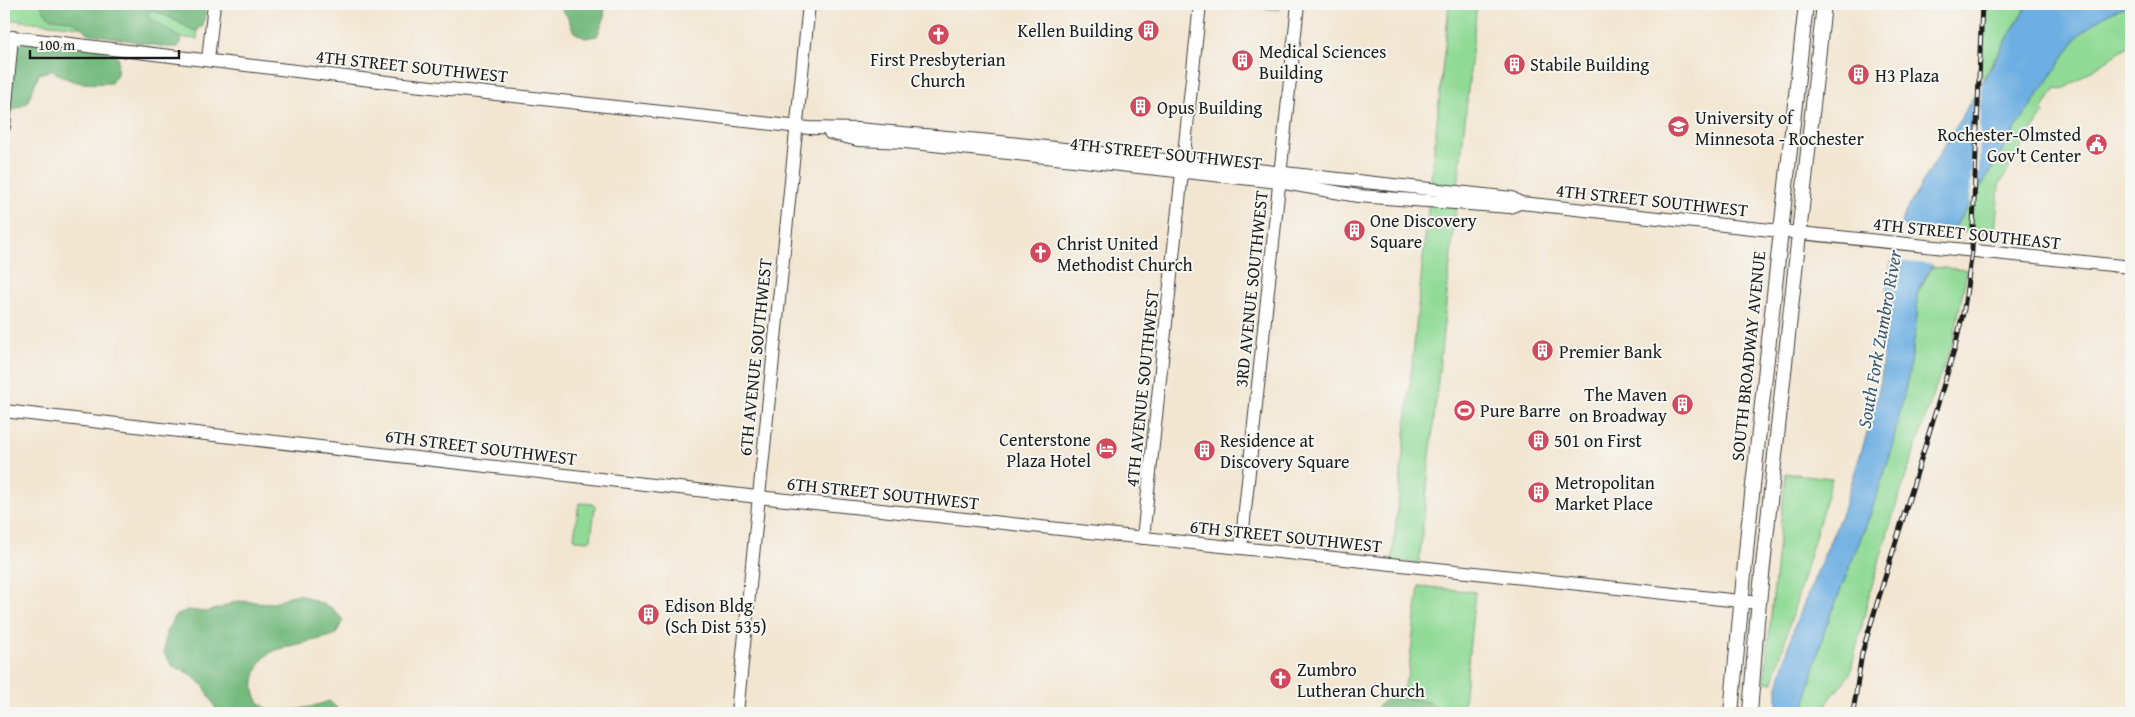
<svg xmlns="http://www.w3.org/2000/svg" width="2135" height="717" font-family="'Gentium Book Plus',serif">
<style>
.green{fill:#90da96;stroke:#567b59}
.forest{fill:#74ba7f;stroke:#486b4e}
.water{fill:#6dafe2;stroke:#44667f}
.pier{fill:#f2e6d1}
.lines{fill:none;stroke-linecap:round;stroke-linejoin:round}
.secondary-casing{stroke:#3c3a37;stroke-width:14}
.primary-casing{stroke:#3c3a37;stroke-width:16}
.secondary{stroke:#fff;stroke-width:12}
.primary{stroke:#fff;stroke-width:14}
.rail-casing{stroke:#1c1c1c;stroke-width:5}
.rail{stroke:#f6f6f2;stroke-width:3;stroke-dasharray:9;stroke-linecap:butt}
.labels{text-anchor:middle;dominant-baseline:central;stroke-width:4;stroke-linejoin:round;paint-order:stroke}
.poi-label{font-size:18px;fill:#1c1c1c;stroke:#f6f6f2;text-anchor:start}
.street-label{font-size:18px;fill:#1c1c1c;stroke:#f6f6f2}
.water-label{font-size:19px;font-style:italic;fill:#3c576b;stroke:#f6f6f2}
</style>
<rect width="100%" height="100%" fill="#f6f6f2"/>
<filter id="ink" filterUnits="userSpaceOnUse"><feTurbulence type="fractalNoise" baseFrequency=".02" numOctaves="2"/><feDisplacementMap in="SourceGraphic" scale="10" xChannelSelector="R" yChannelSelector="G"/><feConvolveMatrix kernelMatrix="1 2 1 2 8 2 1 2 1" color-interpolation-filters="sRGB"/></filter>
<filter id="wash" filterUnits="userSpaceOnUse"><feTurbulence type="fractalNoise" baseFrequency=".0096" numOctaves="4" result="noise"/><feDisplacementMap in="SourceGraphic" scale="20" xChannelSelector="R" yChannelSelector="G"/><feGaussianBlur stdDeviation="1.12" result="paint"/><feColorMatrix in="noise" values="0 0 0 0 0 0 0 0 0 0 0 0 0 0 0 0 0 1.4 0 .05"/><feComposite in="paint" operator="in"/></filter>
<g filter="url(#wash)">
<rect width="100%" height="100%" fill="#f2e6d1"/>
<g class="green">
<path d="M4,4h196l-3,35 -193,-20z"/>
<path d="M1223,4h58l-1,6z"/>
<path d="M1449,4h28l-58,560 -27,-3z"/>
<path d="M1985,4h43l-48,79z"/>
<path d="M2131,4v40l-67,45 -8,-1 -14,22 2,2 -45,73 -4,49 -43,-3 39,-60 20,-36 67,-99 19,-16 16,-9z"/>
<path d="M1932,267l35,3 -14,72 -18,47 -41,123 -25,84 -19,78 -24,30 -2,9h-20l6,-31 15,-53 45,-114 20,-59 21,-93 6,-48v-21z"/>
<path d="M1786,473l46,5 -59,204h-9z"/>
<path d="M579,503l14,1 2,3 -4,32 -2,2 -14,-1 -1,-3z"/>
<path d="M1419,586l56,6 -12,121h-77l13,-15 9,-23z"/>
</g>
<g class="forest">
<path d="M41,4h163l1,10 -2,12 -8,5 -34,-18 -10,-3 -4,6 35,23 -4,8h-12l-79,-14c-13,-14 -19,-13 -37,-15l-8,-10z"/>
<path d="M558,4h47l-1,15 -7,17 -12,2 -11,-6 -7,-16z"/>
<path d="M26,42l82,7 10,9 -1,16 -6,9c-25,1 -38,2 -59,-13l-13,4 -12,29 -23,12v-66l11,-1z"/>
<path d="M299,594l33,14 11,12 -7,14c-15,7 -59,12 -69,21 -14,13 -22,45 2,54 17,5 44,-2 60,-8l8,7 1,5h-120l-14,-27 -15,-13 -17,-7 -8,-13 2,-21 8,-15 13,-7 18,2 16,-4 15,-7 38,2 12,-6z"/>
<path d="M1391,693l40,10 15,10h-74z"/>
</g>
<path class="water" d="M2028,4h103l-18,7 -16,9 -19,16 -67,99 -20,36 -39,60 -29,50 -6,13v21l-6,48 -21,93 -20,59 -45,114 -15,53 -6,31h-27v-23l17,-63 49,-117 29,-93 9,-37 7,-104 15,-60z"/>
<g class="pier">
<path d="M1982,75l-4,121 -8,12 4,-119z"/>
<path d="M1897,226l57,6 -18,33 -47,-5z"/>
</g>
</g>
<g filter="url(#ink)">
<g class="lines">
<defs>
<g id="secondary">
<path d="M208,60l6,-56"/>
<path d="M4,127l8,-90 392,47 405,44 49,1 133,12 521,57 8,5"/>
<path d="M830,133l28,7 47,2 374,40 79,14 152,11 10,-4 11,1c200,23 400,42 600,63"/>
<path d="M4,411l754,86 1001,106"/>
<path d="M1143,538l57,-534"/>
<path d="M1241,548l57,-544"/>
<path d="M737,713l72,-709"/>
</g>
<g id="primary">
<path d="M1731,713l17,-182 58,-527"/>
<path d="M1750,713l7,-92 67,-617"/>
</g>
</defs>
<use href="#secondary" class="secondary-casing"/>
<use href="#primary" class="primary-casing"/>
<use href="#secondary" class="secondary"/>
<use href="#primary" class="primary"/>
<defs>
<path id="rail" d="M1853,713l9,-60 92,-302 10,-42 8,-58 10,-247"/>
</defs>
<use href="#rail" class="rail-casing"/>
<use href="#rail" class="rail"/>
</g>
</g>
<defs>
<symbol id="building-disc" viewBox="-11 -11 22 22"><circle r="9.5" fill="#d1495b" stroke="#f6f6f2"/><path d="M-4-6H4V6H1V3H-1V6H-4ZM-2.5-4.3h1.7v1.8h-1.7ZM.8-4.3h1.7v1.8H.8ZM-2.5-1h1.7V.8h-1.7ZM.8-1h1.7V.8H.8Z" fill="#fff"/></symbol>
<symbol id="church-disc" viewBox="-11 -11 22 22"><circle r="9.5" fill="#d1495b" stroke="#f6f6f2"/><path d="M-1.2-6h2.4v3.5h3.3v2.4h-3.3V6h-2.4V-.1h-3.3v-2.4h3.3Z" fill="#fff"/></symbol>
<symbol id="university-disc" viewBox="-11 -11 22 22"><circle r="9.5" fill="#d1495b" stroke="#f6f6f2"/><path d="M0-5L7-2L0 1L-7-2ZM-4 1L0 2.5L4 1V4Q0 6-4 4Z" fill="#fff"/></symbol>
<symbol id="civic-disc" viewBox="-11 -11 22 22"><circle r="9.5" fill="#d1495b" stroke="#f6f6f2"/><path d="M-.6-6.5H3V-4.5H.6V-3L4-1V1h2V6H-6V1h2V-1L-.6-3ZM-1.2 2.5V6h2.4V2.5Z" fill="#fff"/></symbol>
<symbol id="stadium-disc" viewBox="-11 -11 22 22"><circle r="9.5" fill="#d1495b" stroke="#f6f6f2"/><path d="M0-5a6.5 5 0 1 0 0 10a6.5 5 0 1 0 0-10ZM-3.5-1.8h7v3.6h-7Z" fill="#fff"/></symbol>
<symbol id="hotel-disc" viewBox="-11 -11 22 22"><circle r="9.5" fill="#d1495b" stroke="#f6f6f2"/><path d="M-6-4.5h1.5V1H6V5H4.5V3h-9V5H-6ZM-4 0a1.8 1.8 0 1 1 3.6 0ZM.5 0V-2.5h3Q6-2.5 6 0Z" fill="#fff"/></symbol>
</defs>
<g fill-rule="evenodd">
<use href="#building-disc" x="1136" y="18" width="25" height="25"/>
<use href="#church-disc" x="926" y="22" width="25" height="25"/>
<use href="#building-disc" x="1230" y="48" width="25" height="25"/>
<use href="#building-disc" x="1502" y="52" width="25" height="25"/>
<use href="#building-disc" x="1846" y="62" width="25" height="25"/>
<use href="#building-disc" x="1128" y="94" width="25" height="25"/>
<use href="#university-disc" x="1666" y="114" width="25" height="25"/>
<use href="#civic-disc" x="2084" y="132" width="25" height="25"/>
<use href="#building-disc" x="1342" y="218" width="25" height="25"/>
<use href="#church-disc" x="1028" y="240" width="25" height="25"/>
<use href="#building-disc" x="1530" y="338" width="25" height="25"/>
<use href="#building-disc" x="1670" y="392" width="25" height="25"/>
<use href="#stadium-disc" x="1452" y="398" width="25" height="25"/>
<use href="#building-disc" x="1526" y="428" width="25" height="25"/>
<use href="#hotel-disc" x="1094" y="436" width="25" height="25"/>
<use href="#building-disc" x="1192" y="438" width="25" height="25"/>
<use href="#building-disc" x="1526" y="480" width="25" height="25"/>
<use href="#building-disc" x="636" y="602" width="25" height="25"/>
<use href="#church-disc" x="1268" y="666" width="25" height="25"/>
</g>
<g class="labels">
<g class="poi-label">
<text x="1133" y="30" text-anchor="end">Kellen Building</text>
<text x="1259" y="51">Medical Sciences<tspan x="1259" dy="21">Building</tspan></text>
<text x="938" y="59" text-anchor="middle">First Presbyterian<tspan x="938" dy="21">Church</tspan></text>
<text x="1530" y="64">Stabile Building</text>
<text x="1875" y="75">H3 Plaza</text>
<text x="1157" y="107">Opus Building</text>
<text x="1695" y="117">University of<tspan x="1695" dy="21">Minnesota - Rochester</tspan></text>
<text x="2081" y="134" text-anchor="end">Rochester-Olmsted<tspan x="2081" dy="21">Gov't Center</tspan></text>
<text x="1370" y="220">One Discovery<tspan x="1370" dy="21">Square</tspan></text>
<text x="1057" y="243">Christ United<tspan x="1057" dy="21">Methodist Church</tspan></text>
<text x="1559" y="351">Premier Bank</text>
<text x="1667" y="394" text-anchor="end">The Maven<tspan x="1667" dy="21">on Broadway</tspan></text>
<text x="1480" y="410">Pure Barre</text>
<text x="1091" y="439" text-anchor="end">Centerstone<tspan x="1091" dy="21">Plaza Hotel</tspan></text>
<text x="1220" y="440">Residence at<tspan x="1220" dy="21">Discovery Square</tspan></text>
<text x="1554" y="440">501 on First</text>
<text x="1555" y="482">Metropolitan<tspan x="1555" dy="21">Market Place</tspan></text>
<text x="665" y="605">Edison Bldg<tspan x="665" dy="21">(Sch Dist 535)</tspan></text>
<text x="1297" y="669">Zumbro<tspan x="1297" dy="21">Lutheran Church</tspan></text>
</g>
<g class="street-label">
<text transform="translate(412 66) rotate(6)">4TH STREET SOUTHWEST</text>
<text transform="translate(1166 153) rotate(6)">4TH STREET SOUTHWEST</text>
<text transform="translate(1652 200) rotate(6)">4TH STREET SOUTHWEST</text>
<text transform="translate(1967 233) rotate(6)">4TH STREET SOUTHEAST</text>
<text transform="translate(1251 289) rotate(-84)">3RD AVENUE SOUTHWEST</text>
<text transform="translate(1748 356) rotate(-84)">SOUTH BROADWAY AVENUE</text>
<text transform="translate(755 357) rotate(-84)">6TH AVENUE SOUTHWEST</text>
<text transform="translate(1142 388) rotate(-84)">4TH AVENUE SOUTHWEST</text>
<text transform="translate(481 447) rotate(7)">6TH STREET SOUTHWEST</text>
<text transform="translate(883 493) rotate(6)">6TH STREET SOUTHWEST</text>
<text transform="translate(1286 536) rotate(6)">6TH STREET SOUTHWEST</text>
</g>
<g class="water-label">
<text transform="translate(1879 339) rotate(-80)">South Fork Zumbro River</text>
</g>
</g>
<rect width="2135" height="717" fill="none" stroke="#f6f6f2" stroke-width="20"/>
<path d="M30 50v8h149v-8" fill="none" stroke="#1c1c1c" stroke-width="2.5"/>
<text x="38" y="50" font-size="15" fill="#1c1c1c" stroke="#f6f6f2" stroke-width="4" paint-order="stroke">100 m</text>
</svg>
